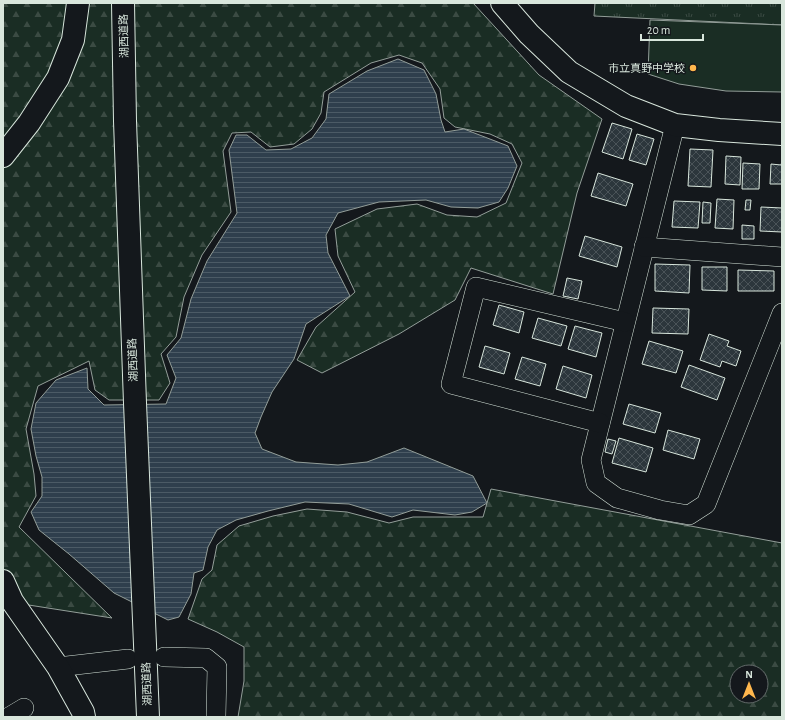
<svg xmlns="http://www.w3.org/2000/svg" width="785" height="720" font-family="'Alegreya Sans','Noto Sans JP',sans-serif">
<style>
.grass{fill:url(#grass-tufts);stroke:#939e99}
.forest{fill:url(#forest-firs);stroke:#939e99;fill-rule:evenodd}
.pitch{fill:#1a2d24;stroke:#939e99}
.water{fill:url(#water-rules);stroke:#939e99}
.building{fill:url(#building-cross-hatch);stroke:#d8e6dc}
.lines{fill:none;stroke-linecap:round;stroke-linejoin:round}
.minor-casing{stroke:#d8e6dc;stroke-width:20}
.tertiary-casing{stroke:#d8e6dc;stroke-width:24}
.motorway-casing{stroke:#d8e6dc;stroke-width:24}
.minor{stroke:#14181c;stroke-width:19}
.tertiary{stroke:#14181c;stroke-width:22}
.motorway{stroke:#14181c;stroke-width:22}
.poi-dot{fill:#ffb74d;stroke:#14181c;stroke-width:1.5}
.labels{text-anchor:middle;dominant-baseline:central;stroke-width:3;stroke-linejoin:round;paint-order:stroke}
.street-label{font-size:11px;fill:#d8e6dc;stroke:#14181c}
.poi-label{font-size:11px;fill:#d8e6dc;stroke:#14181c;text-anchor:end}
</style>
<defs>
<pattern id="grass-tufts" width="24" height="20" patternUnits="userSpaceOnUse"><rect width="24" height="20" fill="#1a2d24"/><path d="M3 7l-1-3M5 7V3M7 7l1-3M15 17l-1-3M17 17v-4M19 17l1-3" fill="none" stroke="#3b4b43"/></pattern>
<pattern id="forest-firs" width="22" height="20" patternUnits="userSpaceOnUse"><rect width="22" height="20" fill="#1a2d24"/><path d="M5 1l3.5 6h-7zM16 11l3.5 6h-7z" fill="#3b4b43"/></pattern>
<pattern id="water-rules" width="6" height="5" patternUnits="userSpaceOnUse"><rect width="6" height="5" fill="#2f3f4d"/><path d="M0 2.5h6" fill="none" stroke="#4c5b66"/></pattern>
<pattern id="building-cross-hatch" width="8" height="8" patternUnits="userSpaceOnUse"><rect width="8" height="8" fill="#2c363c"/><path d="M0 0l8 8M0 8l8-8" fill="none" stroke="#4a5358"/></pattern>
</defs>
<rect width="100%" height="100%" fill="#14181c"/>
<path class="grass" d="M595,3h187v22l-188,-9z"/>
<g class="forest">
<path d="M3,3h470l66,72 63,44 -25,74 -24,101 -82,-26 -16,32 -56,34 -77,39 -25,-13 19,-33 39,-35 -17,-36 -3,-27 42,-20 40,-5 30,11 30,2 29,-14 16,-40 -10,-19 -22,-10 -35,-7 -11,-9 -4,-29 -18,-26 -23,-8 -28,8 -47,29 -3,21 -9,16 -18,15 -24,3 -19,-15 -19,1 -9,18 8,61 -29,43 -18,42 -8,40 -15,17 9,29 -11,17h-50l-14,-10 -6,-29 -51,25 -12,43 8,45 2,22 -17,31 93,91 -109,-17z"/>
<path d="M491,489l291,54v174h-544l6,-36v-34l-27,-15 -29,-13 14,-40 10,-9 5,-25 22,-19 34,-10 34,-7 40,3 42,11 24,-6h70zM737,672h24v24h-24z"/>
</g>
<path class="pitch" d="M650,20l132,5v67l-56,-1 -47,-7 -31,-10z"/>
<path class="water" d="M398,59l26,11 12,24 5,26 4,12 19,-3 44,17 9,20 -9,22 -9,14 -21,6 -27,-1 -25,-7 -47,2 -41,11 -12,22 2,18 22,43 -44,28 -12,35 -22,33 -11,25 -6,16 7,16 34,13 42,3 29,-3 37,-14 69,28 14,27 -15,9 -17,3 -42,-5 -21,7 -43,-13 -44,-2 -37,9 -32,9 -19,10 -9,17 -5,23 -9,3 -3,21 -12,23 -11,3 -54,-27 -45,-39 -30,-24 -8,-18 11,-16v-19l-6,-21 -5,-27 5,-26 20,-23 31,-12 1,21 16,16 62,-1 10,-26 -9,-23 14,-17 10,-39 16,-38 30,-48 -8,-63 7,-15h11l19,15 25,-1 21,-11 14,-19 3,-25 38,-23z"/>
<g class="building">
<path d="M612,123l20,6 -9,30 -21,-7z"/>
<path d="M637,134l17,5 -8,26 -17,-5z"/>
<path d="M690,149l23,1 -2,37 -23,-1z"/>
<path d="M726,156l15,1 -1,28 -15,-1z"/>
<path d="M782,161v23h-12l1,-20 10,1z"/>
<path d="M743,163l17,1 -1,25h-17z"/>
<path d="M598,173l35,11 -7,22 -35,-10z"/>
<path d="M717,199l17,1 -1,29 -18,-1z"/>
<path d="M746,200h5l-1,10h-5z"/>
<path d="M674,201l26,1 -2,26 -26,-1z"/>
<path d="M703,202l8,1 -1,20h-8z"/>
<path d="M761,207l21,1v24l-22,-1z"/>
<path d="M742,225l12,1v13h-12z"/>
<path d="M585,236l37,11 -5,20 -38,-11z"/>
<path d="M655,264l35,1 -1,28 -34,-2z"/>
<path d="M702,267h25v24l-25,-1z"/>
<path d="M738,270l36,1v20h-36z"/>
<path d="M567,278l15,3 -4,18 -15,-3z"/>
<path d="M499,305l25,7 -5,21 -26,-8z"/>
<path d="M653,308l36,1 -1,25 -36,-1z"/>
<path d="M538,318l29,8 -6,20 -29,-8z"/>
<path d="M575,326l27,7 -6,24 -28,-8z"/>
<path d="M709,334l20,7 -2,5 14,5 -5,15 -14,-5 -2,6 -20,-7z"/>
<path d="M649,341l34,10 -7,22 -34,-9z"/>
<path d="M485,346l25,7 -6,21 -25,-7z"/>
<path d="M522,357l24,7 -6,22 -25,-7z"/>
<path d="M689,365l36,13 -8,22 -36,-13z"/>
<path d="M563,366l29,9 -6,23 -30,-9z"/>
<path d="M629,404l32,9 -6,20 -32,-9z"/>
<path d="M668,430l32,9 -6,20 -31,-9z"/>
<path d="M619,438l34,10 -7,24 -34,-9z"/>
<path d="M608,439l8,2 -4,13 -7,-2z"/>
</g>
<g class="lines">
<defs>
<g id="minor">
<path d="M675,125l-84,335 5,23 21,15 43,12 29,5 17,-11 76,-191"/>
<path d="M644,247l138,10"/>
<path d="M600,423l-149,-39 25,-97 149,35"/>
<path d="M164,657l42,1 11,9 -1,50"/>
<path d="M58,667l70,-8"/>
<path d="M9,717l15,-9"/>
</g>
<g id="tertiary">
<path d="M502,3l27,31 40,38 57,34 49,19 44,5 63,4"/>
<path d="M3,156l26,-33 29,-45 15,-38 5,-37"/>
<path d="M3,581l9,20 46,66 25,45 1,5"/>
</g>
<path id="motorway" d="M123,3l2,118 10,282 13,314"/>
</defs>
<use href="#minor" class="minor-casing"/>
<use href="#tertiary" class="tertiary-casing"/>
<use href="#motorway" class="motorway-casing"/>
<use href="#minor" class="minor"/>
<use href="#tertiary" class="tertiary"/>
<use href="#motorway" class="motorway"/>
</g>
<circle class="poi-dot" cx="693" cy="68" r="4"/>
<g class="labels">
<g class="street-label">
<text transform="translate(124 36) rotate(-91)">湖西道路</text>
<text transform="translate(133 360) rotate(-92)">湖西道路</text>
<text transform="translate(147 684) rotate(-92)">湖西道路</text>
</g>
<g class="poi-label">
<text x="685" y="68">市立真野中学校</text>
</g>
</g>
<rect width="785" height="720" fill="none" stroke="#d8e6dc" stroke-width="8"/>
<g transform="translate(749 684)"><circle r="19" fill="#14181c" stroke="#626a69"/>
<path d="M0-3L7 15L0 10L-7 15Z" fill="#ffb74d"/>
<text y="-6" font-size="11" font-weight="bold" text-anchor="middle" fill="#d8e6dc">N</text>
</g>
<path d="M641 34v6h62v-6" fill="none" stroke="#d8e6dc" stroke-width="2"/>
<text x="647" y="34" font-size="12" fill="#d8e6dc" stroke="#14181c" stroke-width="3" paint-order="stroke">20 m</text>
</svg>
